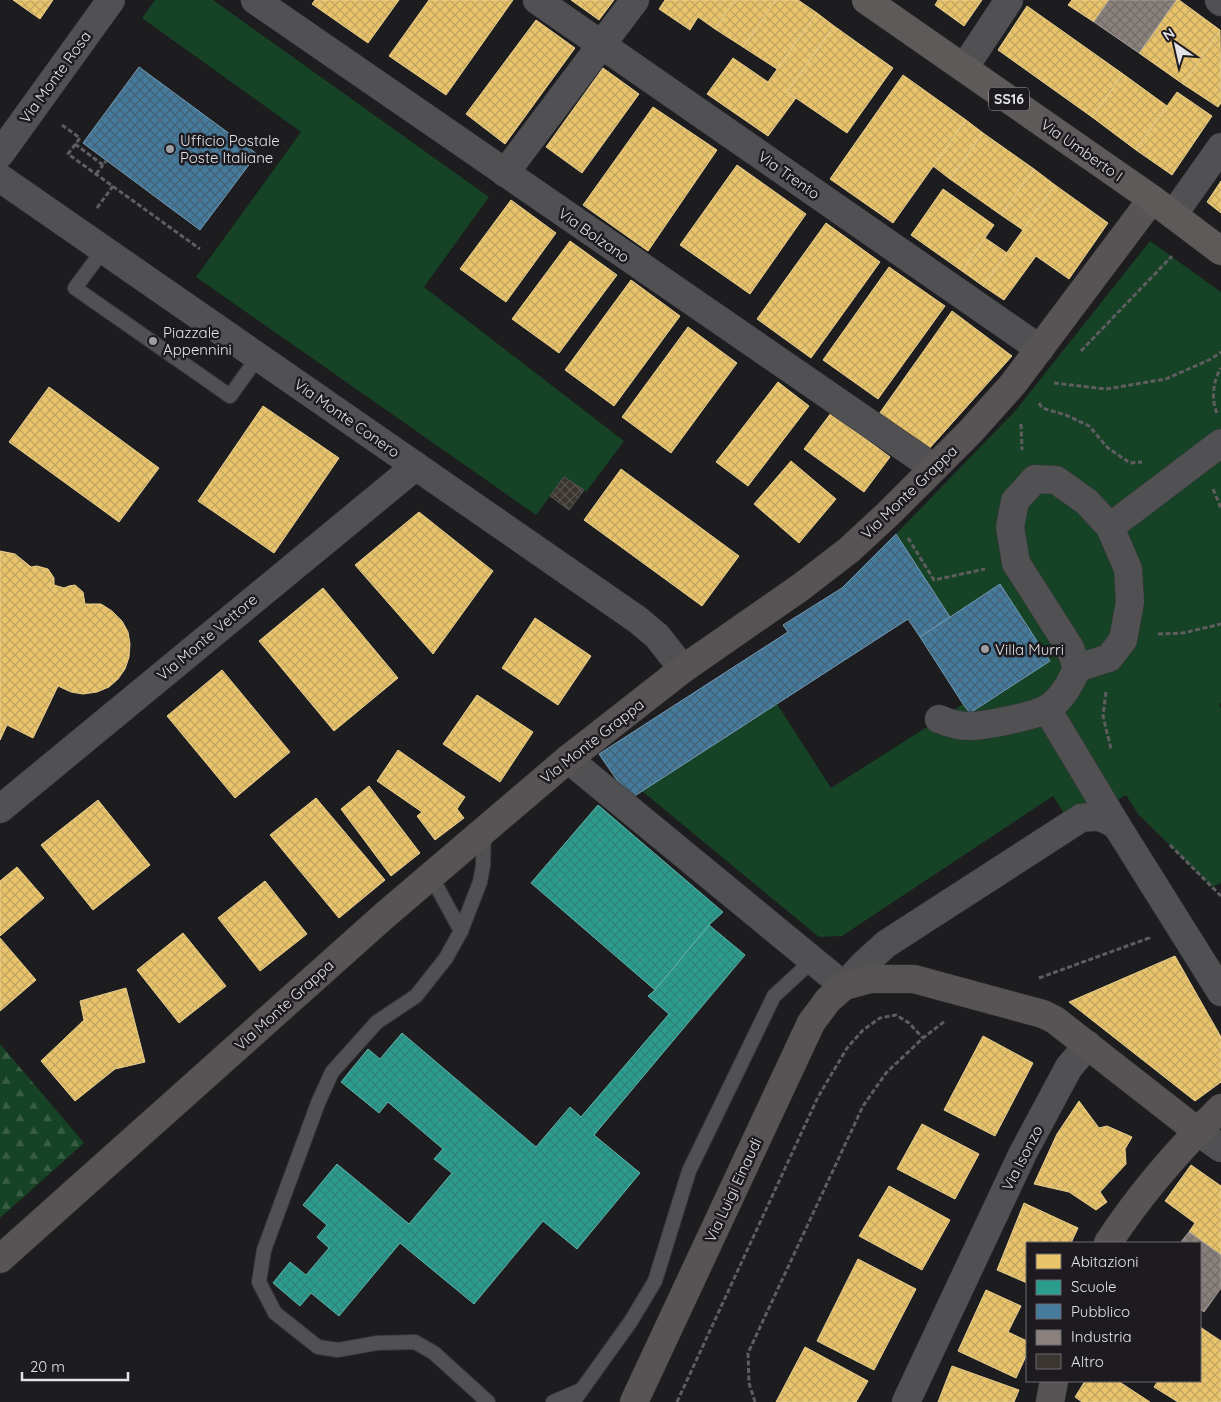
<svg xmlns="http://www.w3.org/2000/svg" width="1221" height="1402" font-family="Quicksand,sans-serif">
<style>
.forest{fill:url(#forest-firs)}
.green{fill:#164225}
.homes{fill:url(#homes-cross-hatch);stroke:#e7cd8f}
.schools{fill:url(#schools-cross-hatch);stroke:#62b2a9}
.public{fill:url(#public-cross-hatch);stroke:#749ab3}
.industry{fill:url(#industry-cross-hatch);stroke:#a59e9c}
.building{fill:url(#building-cross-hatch);stroke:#565555}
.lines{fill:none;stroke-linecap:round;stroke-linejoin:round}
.lane-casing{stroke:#373639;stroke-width:16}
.street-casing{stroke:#373639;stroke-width:29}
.secondary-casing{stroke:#373639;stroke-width:29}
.primary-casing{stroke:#373639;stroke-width:29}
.path{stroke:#5e5d60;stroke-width:3;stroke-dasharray:5 2.5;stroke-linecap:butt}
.lane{stroke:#515052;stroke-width:14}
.street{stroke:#515052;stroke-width:28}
.secondary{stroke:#585455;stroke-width:28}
.primary{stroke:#5f5a5a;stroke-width:28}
.poi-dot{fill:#9e9da0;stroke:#1d1b20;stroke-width:2}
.labels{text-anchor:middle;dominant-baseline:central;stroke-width:5;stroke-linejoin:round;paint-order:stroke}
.shield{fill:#1d1b20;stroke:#a8a6aa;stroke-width:1}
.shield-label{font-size:14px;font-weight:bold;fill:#e3e2e5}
.street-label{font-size:15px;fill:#e3e2e5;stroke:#1d1b20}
.poi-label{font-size:15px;fill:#e3e2e5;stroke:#1d1b20;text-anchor:start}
</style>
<defs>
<pattern id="forest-firs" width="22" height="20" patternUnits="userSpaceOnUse" patternTransform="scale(1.25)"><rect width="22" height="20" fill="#164225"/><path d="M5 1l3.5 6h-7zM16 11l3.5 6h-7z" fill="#385d44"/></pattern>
<pattern id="homes-cross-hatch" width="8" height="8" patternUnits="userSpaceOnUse" patternTransform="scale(1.25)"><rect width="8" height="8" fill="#e9c46a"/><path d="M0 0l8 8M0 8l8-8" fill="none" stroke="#c0a461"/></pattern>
<pattern id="schools-cross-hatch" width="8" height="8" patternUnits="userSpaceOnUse" patternTransform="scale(1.25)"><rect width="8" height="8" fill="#2a9d8f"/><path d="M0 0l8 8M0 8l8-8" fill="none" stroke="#328279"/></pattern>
<pattern id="public-cross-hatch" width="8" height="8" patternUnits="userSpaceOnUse" patternTransform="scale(1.25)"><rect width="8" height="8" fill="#457b9d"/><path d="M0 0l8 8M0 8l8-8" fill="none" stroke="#456275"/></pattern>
<pattern id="industry-cross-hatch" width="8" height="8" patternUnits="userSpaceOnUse" patternTransform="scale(1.25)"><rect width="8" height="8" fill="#8a817c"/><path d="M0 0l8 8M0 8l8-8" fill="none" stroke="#726c69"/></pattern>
<pattern id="building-cross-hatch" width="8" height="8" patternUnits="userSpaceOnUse" patternTransform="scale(1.25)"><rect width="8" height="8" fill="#3b3530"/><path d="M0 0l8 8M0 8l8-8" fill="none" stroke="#57524e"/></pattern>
</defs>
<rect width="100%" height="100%" fill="#1d1c1f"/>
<path class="forest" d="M0,1044l84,99 -84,75z"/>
<g class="green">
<path d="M155,0h58l276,197 -65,90 200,154 -38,51 -22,-15 -28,38 -340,-238 105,-145 -159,-114z"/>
<path d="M1150,241l71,51v411l-2,2 2,3v175l-9,4 -74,-73 -12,-19 -20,12 -39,11 -14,-22 -211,140 -23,1 -177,-146 135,-87 54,84 132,-84 8,9 79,-52 -50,-77 -50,33 -54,-83 120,-124z"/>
</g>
<g class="homes">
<path d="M13,0h40l-13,19z"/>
<path d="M315,0h84l-31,43 -56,-39z"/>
<path d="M429,0h84l-67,95 -57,-39z"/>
<path d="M571,0h43l-15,20z"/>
<path d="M665,0h70l-20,29 -17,-12 -8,13 -31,-21z"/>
<path d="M735,0h41l-33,47 -28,-18z"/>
<path d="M776,0h22l19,13 -40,56 -34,-22z"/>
<path d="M938,0h44l-18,26 -29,-21z"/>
<path d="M1072,0h37l-15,22 -26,-17z"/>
<path d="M1176,0h3l41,30 -37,54 -44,-31z"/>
<path d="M1027,6l96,68 -31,43 -94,-67z"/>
<path d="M817,13l17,13 -47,66 9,6 -28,38 -61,-42 26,-36 35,24z"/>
<path d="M536,20l39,28 -70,96 -39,-30z"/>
<path d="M834,26l59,42 -46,65 -60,-41z"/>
<path d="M1220,30l1,73 -3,4 -35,-23z"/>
<path d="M603,68l36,26 -57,79 -36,-26z"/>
<path d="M1123,74l44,32 -31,44 -44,-33z"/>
<path d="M903,75l63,45 -73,103 -63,-44z"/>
<path d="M1177,92l35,24 -40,59 -36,-25z"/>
<path d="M653,107l64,43 -69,101 -65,-46z"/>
<path d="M966,120l17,13 -33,46 -17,-13z"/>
<path d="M983,133l51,36 -33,46 -51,-36z"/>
<path d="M737,165l69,49 -56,80 -70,-49z"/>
<path d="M1034,169l21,16 -32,45 -22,-15z"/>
<path d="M1221,181v32l-14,-11z"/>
<path d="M1055,185l53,38 -39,56 -33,-23 -32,44 -21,-14z"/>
<path d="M943,189l51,36 -32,46 -51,-36z"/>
<path d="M511,200l45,33 -50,69 -46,-33z"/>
<path d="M826,223l54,39 -69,96 -54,-39z"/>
<path d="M985,238l22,15 -24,33 -21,-15z"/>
<path d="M570,241l47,34 -58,78 -47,-34z"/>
<path d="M889,267l56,39 -67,93 -55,-39z"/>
<path d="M631,280l49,36 -66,90 -49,-36z"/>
<path d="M952,311l60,45 -84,94 -49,-36z"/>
<path d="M688,327l49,36 -66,90 -49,-36z"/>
<path d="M778,382l31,24 -61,80 -32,-24z"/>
<path d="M49,387l110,81 -40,54 -110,-80z"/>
<path d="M263,406l76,52 -65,95 -76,-52z"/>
<path d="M831,413l59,44 -26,35 -60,-43z"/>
<path d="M791,461l45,38 -37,44 -45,-39z"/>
<path d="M621,469l118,87 -37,50 -118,-86z"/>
<path d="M419,512l74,59 -60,83 -78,-89z"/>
<path d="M0,551l15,3 16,13 6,-1 11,3 6,9v7l10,3 5,-2 6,-1 8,7 2,12h16l11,7 10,10 6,11 2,12 -1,13 -4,12 -7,10 -9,8 -12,5 -14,2 -12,-2 -13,-6 -25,52 -26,-13 -7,15z"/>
<path d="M323,588l75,90 -64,53 -75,-90z"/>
<path d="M535,618l56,38 -33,49 -56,-37z"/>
<path d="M222,670l68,82 -55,46 -68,-82z"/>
<path d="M477,695l56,37 -33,50 -57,-38z"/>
<path d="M398,750l67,47 -8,12 7,9 -29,22 -18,-24 5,-4 -45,-31z"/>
<path d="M369,786l51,67 -29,23 -50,-67z"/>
<path d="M316,798l69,82 -46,38 -69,-83z"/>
<path d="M98,800l52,65 -57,45 -52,-65z"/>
<path d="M17,867l27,31 -44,38v-55z"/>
<path d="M265,881l42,53 -47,37 -42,-53z"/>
<path d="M183,933l43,53 -47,37 -42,-53z"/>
<path d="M0,938l36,42 -36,31z"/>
<path d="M1175,956l46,81v45l-26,19 -126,-99z"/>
<path d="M126,988l19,74 -30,7 -40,32 -34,-40 43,-41 -4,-19z"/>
<path d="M983,1036l50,27 -38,73 -51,-26z"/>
<path d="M1079,1101l20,27 8,-2 25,11 -7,12 1,15 -26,28 7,10 -11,8 -27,-18 -35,-8 23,-50z"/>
<path d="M922,1124l57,30 -24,45 -58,-30z"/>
<path d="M1191,1165l30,21v69l-32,-23 6,-9 -30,-22z"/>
<path d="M889,1186l61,34 -28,50 -63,-34z"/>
<path d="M1024,1203l54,25 -7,15h-44v40l-30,-13z"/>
<path d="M858,1259l58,30 -42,81 -57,-29z"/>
<path d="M986,1290l35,16 -13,26 19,9v13l-11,24 -58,-27z"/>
<path d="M1200,1327l21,14v61h-43l-24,-15 4,-6h42z"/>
<path d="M805,1347l63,34 -12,21h-80z"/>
<path d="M952,1366l67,24 -5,12h-76z"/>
<path d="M1085,1381h33l32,21h-68l-7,-5z"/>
</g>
<g class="schools">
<path d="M598,805l125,107 -14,13 -54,65 -124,-107z"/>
<path d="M709,925l36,30 -151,180 46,38 -63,76 -34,-28 -69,83 -74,-61 -61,73 -28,-23 -11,13 -27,-23 17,-21 16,13 23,-27 -12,-11 10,-12 -24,-20 34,-41 72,60 43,-51 -18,-14 9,-10 -55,-47 -9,11 -38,-31 27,-33 12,10 22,-26 134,114 34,-40 11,10 88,-103 -21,-18 7,-6z"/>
</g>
<g class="public">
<path d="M139,67l118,87 -57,76 -117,-87z"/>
<path d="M896,534l54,83 -30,20 -12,-18 -278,180 -31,-45 189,-122 -5,-7 59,-37z"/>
<path d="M1000,584l50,77 -80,52 -7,-9 -43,-67z"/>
</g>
<g class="industry">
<path d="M1109,0h67l-37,53 -45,-31z"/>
<path d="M1189,1232l32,23v33l-17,24 -4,-3v-66h-20z"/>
</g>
<path class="building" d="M564,477l20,13 -15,20 -19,-14z"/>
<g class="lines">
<defs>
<g id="lane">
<path d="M103,250l-28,38 155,108 28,-39"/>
<path d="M431,876l30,55 19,-49 3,-16 1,-35"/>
<path d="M461,931l-15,27 -30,38 -39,26 -45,50 -14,31 -54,147 -5,32 16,31 43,34 20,3 39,-7 38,-1 19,11 54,49"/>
<path d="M553,1402l28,-12"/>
<path d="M573,1402l58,-81 24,-40 34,-110 85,-175 39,-36"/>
</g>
<g id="street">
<path d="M255,0l679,468"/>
<path d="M537,0l503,349"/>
<path d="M1219,0l2,2"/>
<path d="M964,68l45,-68"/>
<path d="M0,154l111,-154"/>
<path d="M505,173l130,-173"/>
<path d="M0,178l638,442 19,16 26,33"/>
<path d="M1173,215l48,-68"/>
<path d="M1110,527l111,-84"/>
<path d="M1047,709l70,117"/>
<path d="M939,719c9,4 20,7 30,7 15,0 67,-10 79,-18 15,-10 22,-24 29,-40l-7,-20 -54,-85 -6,-36 5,-26 20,-22 21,1 31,22 23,25 18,42 2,33 -7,38 -14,18 -32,10"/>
<path d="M568,759l276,227 20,-22 22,-20 195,-126c17,-2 22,-2 36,8l104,166"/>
<path d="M0,809l416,-343"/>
<path d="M1197,1131l24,17"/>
<path d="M906,1402l117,-249 46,-86 19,-22"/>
</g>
<g id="secondary">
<path d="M1108,1243c32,-49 71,-94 113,-135"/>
<path d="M0,1259l385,-344 183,-156 115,-90 118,-82 48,-37 40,-37 81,-81 43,-48 139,-185"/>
<path d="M634,1402l177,-379 17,-23 16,-14 26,-7h44l129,35 12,6 142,111"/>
<path d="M1050,1402l4,-21"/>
</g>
<path id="primary" d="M866,0l286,199 69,52"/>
</defs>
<use href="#lane" class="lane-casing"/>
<use href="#street" class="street-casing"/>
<use href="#secondary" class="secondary-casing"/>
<use href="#primary" class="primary-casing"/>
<g class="path">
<path d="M62,125l18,13 -12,16 132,95"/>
<path d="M75,144l28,21 3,-4"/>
<path d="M96,174l7,-9"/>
<path d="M97,208l16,-22"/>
<path d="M1081,351l91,-95"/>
<path d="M1054,383l52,6 60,-10 45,-20 10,-7"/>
<path d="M1039,403l3,5 24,7 23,11 19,22 22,15 12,-1"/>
<path d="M1217,413c-6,-13 -4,-33 4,-45"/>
<path d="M1021,424l1,26"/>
<path d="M1213,489l8,19"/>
<path d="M908,538l26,42 51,-11"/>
<path d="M1158,634l25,-1 38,-9"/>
<path d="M1106,692l-3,24 8,33"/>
<path d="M1170,845l51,51"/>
<path d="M1039,978l110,-40 -1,-2"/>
<path d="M677,1402l141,-305 29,-49 16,-18 17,-12 16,-3 13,8 14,15"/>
<path d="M755,1402l-6,-19 -1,-30 115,-247 23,-33 37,-35 22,-17"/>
</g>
<use href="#lane" class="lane"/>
<use href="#street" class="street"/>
<use href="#secondary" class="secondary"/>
<use href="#primary" class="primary"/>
</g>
<g class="poi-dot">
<circle cx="170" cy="149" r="5"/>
<circle cx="153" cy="341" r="5"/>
<circle cx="985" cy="649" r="5"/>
</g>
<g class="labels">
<rect class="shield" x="989" y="87.5" width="40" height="23" rx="4"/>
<g class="shield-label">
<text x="1009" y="99">SS16</text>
</g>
<g class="street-label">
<text transform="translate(55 77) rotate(-54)">Via Monte Rosa</text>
<text transform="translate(1082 150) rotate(35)">Via Umberto I</text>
<text transform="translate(789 175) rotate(35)">Via Trento</text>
<text transform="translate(594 235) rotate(35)">Via Bolzano</text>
<text transform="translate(347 418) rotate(35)">Via Monte Conero</text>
<text transform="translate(909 492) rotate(-44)">Via Monte Grappa</text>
<text transform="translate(207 637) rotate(-40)">Via Monte Vettore</text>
<text transform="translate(592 741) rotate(-38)">Via Monte Grappa</text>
<text transform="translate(284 1005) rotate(-42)">Via Monte Grappa</text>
<text transform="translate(1022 1158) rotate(-63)">Via Isonzo</text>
<text transform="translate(733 1190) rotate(-65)">Via Luigi Einaudi</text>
</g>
<g class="poi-label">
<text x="180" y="140">Ufficio Postale<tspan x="180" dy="17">Poste Italiane</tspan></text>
<text x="163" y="332">Piazzale<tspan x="163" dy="17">Appennini</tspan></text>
<text x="995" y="649">Villa Murri</text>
</g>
</g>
<rect x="1026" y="1242" width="175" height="140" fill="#1d1b20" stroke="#6c6b6f"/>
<rect x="1036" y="1254" width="25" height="15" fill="#e9c46a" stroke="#6c6b6f"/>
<text x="1071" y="1267" font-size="15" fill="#e3e2e5">Abitazioni</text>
<rect x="1036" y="1280" width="25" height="15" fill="#2a9d8f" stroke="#6c6b6f"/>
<text x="1071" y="1292" font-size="15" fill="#e3e2e5">Scuole</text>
<rect x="1036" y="1304" width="25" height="15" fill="#457b9d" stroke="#6c6b6f"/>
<text x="1071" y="1317" font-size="15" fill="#e3e2e5">Pubblico</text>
<rect x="1036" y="1330" width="25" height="15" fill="#8a817c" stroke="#6c6b6f"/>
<text x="1071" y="1342" font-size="15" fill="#e3e2e5">Industria</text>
<rect x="1036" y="1354" width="25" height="15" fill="#3b3530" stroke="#6c6b6f"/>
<text x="1071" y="1367" font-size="15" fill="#e3e2e5">Altro</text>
<g transform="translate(1176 45) rotate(326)" stroke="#1d1b20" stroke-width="4" paint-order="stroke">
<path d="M0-4L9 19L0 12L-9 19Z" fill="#e3e2e5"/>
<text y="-8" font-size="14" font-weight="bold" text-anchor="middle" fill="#e3e2e5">N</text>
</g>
<path d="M22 1372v8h106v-8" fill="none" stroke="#e3e2e5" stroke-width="2.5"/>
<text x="30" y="1372" font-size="15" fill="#e3e2e5" stroke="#1d1b20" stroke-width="4" paint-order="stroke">20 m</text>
</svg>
